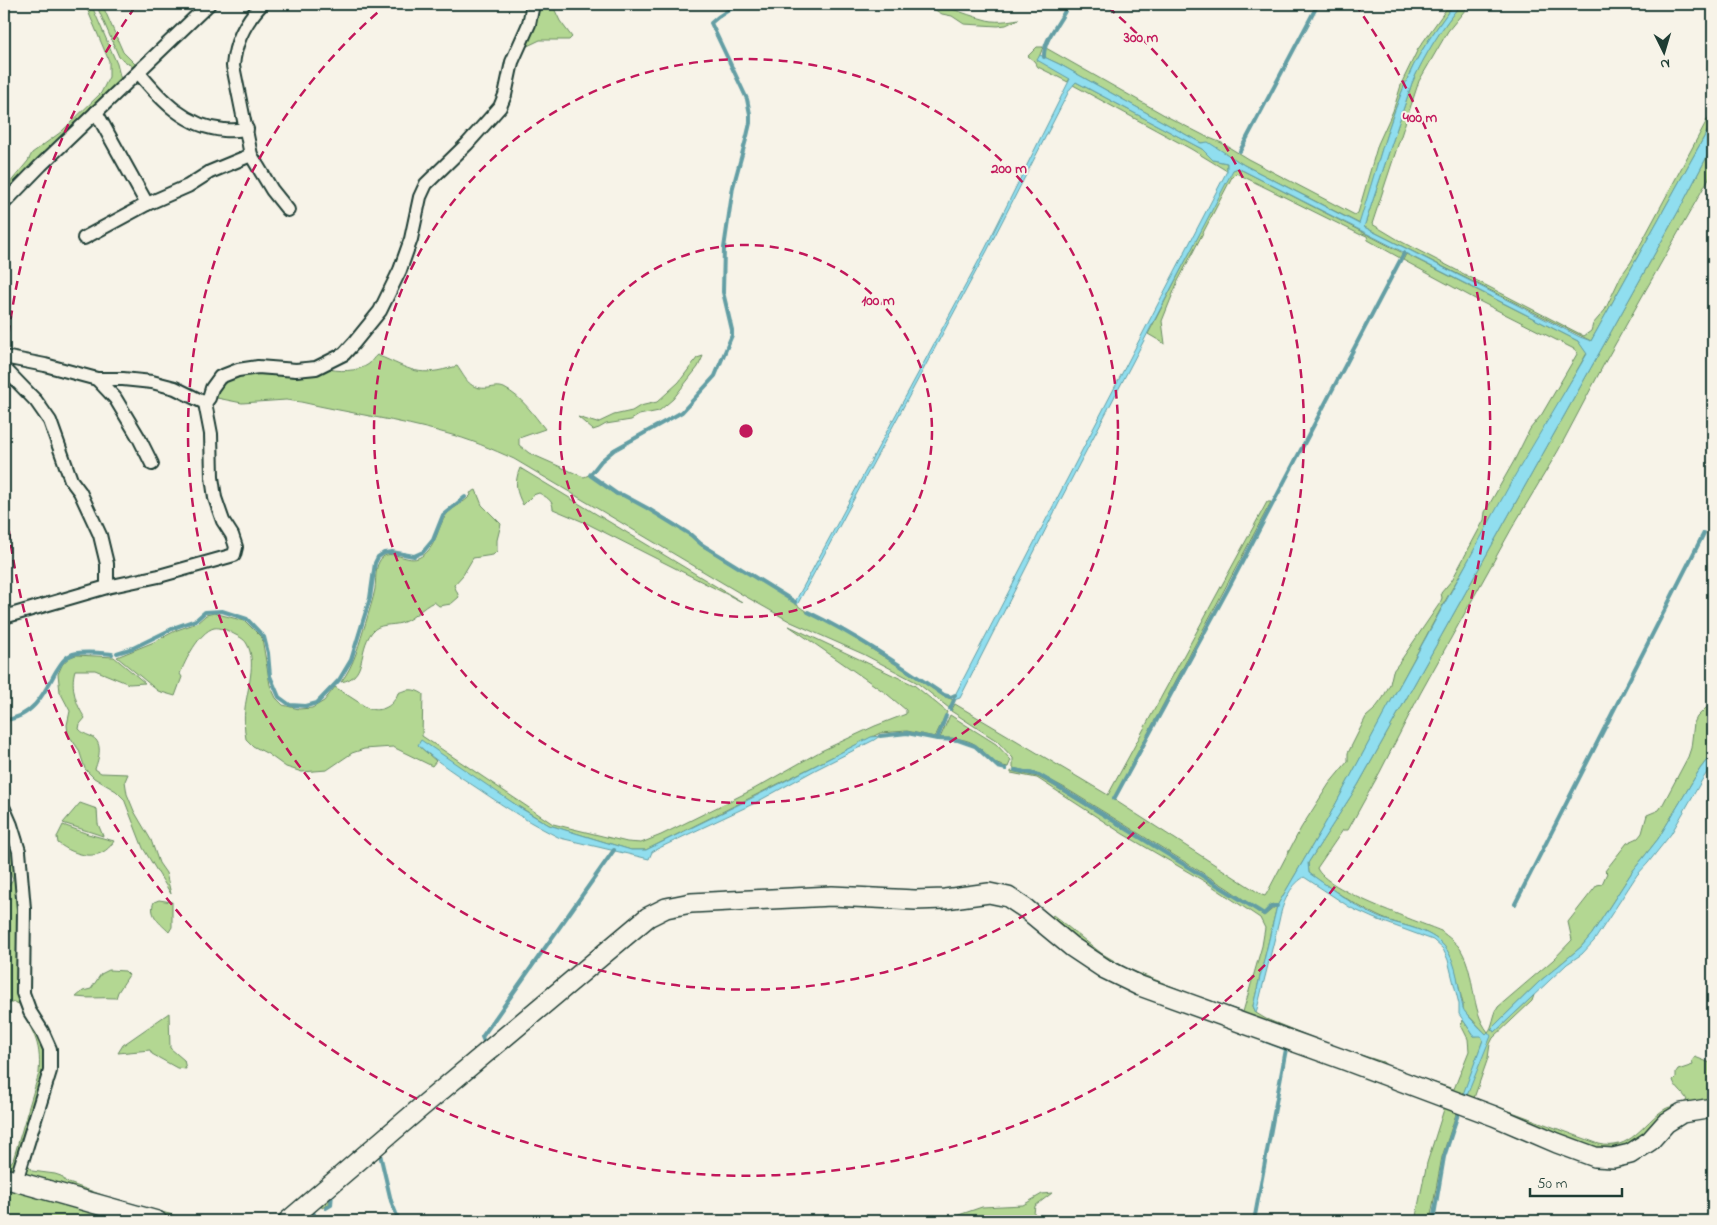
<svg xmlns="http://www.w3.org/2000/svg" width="1717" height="1225" font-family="'Indie Flower',sans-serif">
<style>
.green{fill:#b3d792;stroke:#698a63}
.water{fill:#90deef;stroke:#639ea4}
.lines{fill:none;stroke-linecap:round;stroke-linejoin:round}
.stream{stroke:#639ea4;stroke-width:4}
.street-casing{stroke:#1f3d34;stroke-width:16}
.secondary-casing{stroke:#1f3d34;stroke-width:22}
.street{stroke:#f7f3e8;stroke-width:12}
.secondary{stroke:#f7f3e8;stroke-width:19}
.ring{fill:none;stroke:#c2185b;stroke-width:2.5;stroke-dasharray:9 6}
.centre{fill:#c2185b;stroke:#f7f3e8;stroke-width:2.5}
.ring-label{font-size:15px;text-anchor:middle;font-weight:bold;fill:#c2185b;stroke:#f7f3e8;stroke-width:4;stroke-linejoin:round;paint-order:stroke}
</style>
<rect width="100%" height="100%" fill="#f7f3e8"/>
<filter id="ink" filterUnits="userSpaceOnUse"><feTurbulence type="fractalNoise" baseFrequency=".02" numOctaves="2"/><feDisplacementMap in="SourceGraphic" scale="10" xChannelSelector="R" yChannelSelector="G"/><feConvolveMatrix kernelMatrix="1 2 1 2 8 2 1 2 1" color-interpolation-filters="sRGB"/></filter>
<g filter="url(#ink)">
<g class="green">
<path d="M85,4h6l26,60 4,16 -117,119v-9l24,-29 4,-8 29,-21 40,-39 8,-16v-16z"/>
<path d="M96,4h6l21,48 14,14 48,-45 6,-8 3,2 -57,55 -18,-13z"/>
<path d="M535,4h17l8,17 12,16 -3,3h-29l-21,10z"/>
<path d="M925,4c20,0 38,10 58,15 12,4 24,2 36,0l-13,6 -8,1 -34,-2 -12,-8 -10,-2z"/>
<path d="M1450,4h4c-15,21 -34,46 -45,71 -21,47 -34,99 -49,149l-116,-59 -36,-22h-7l-142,-79 -15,-7 2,-9 122,69 39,20 15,6 26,16 107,56 3,-2 20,-69 15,-33 9,-29 16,-33z"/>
<path d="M1461,4h9l-22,27 -29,50 -47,143 30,18 182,94 7,-5 2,-7 12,-14 16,-34 10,-14 82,-153v12l-122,220 -227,-114 48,-144c12,-28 30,-56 49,-79z"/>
<path d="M1037,47h6l-5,13 32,18 -2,4 -30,-15 -4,-6 -6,-5z"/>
<path d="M1076,82l126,67 11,11 14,3v8l-36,-22 -118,-64z"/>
<path d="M1713,145v26l-109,193 -46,87 -46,77 -92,166 -40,78 -32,58h-5l-26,38c8,22 100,53 124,63 7,6 16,12 20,19 15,26 9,59 27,82 5,-5 5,-17 10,-25l55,-47 19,-20 -4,-18 29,-37 5,-1 5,-11 -2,-2 22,-28 11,-5 4,-5 5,-18 12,-5 4,-6 25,-47 3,-9 3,-25 3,-6 16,-16v51l-13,17 -42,70 -26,33 -40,62 -11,13 -42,35 -48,47 4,3 39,-37 -2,6 -39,37 -3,6 -2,14 -14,40 125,46c32,8 43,-21 66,-35 7,-4 16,-3 22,-9 -4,-8 -12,-12 -14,-20l3,-3v-4l2,-3 15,-5 -1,-4 3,-4 18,7v42l-80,39 -28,8 -495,-186 -61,-48 4,-4 48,38 27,16 68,27 47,16 19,-66 3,-18 -5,-10 -51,-34 -86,-50 -86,-56 -26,-5v-2l27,6 16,9 173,105 37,25 12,-10 -4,-2 -9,9 -36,-25 -162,-100 -26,-14 -26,-6v-10l-16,-17 -46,-30 4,-7 153,91 159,-293h4l-158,297 149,96 3,1 2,-3 34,-65 28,-44 19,-23v-8l18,-36 8,-7 9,-12 7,-14 3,-13 6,-8 41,-60 2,-5 -1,-5 11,-13 32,-60 1,-8 29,-51 16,-32 12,-15 35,-60 -1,-4 -97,-49 -76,-41 3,-6 172,87 9,12 -143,250 -118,219 -49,84 -24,100 3,7 10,6 70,28 47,15 8,7 63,20 15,-38 -1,-12 -7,-14 2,-5 11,16 7,-1 2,5 -20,57 22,-48 4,-12 -26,-27v-6c-5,-18 -7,-40 -17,-55 -15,-22 -46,-22 -68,-33 -25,-12 -47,-27 -69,-43l-1,-10 50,-78 321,-575z"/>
<path d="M1238,168l165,85 -3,5 -32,-18 -1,-4 -5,-2 -1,1 -125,-62 -4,4 -54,104 -16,40 3,23 -17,-10 84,-164z"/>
<path d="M377,355c36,15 40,23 80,11 10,14 12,24 32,22 5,-1 10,-2 15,0 18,9 29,26 41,41l-26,9v7l10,8 50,22 5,2 5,-2 27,20 7,1 24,13 44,27 9,9 81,49 26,18 28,14 70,44 38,26 11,4 -5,8 -33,-26 -53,-28 -72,-32 -48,-27 -229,-136c-22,-10 -45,-20 -69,-26 -47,-13 -96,-20 -144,-31l-15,-2 -44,3 -30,-6 6,-13 21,-11 86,-5c12,4 33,4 44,-4 3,-3 4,-6 8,-9z"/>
<path d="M703,356l-5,11 -25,32 -14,12 -20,4 -8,5 -25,4 -7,4 -6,2 -15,-13 19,6 17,-8 18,-4 8,-5 17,-4 22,-20 18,-24z"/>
<path d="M520,468l222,134 -156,-79 -33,-14c0,-9 -7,-12 -14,-16l-6,2 -10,10c-7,-13 -9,-23 -3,-37z"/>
<path d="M476,490l6,15 19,19 -4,16v11l-4,4 -20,3 -10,17 -9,10 5,12 -8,7 -12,2 -5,-4c-12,5 -20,17 -33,21 -10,3 -22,0 -29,9 -15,19 -4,45 -31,50 14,-18 18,-39 25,-60 3,-11 7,-22 9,-33 1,-9 0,-20 4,-27 8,-17 27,1 39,-4 19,-8 18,-30 29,-44 5,-6 17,-11 24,-19l-1,-2z"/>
<path d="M214,613l31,8 17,17 8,47 6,13 7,7 16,4 13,-1 12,-7 11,-14 34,22c14,3 24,-3 29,-16 9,-4 16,-5 25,1l-1,42 131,88 74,18 14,1 20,-8 93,-46 67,-38 54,-25 31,-12v-4l-19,-16 -98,-68 125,59 33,27 -12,25 -28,-6 -27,2 -234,117h-15l-82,-25 -131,-80 18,16 -4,5 -39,-19 -29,2 -12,4 -25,17 -25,2 -16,-5 -18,-13 -15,-8 -7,-7c-2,-10 -2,-21 -1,-31 2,-17 12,-47 2,-64 -3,-6 -10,-8 -15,-11 -5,-3 -12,-6 -18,-5 -15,4 -29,33 -34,46l2,3 -7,19 -17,-5 -41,-34 37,-15 23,-12 20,-7 9,-8z"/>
<path d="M76,655l38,2 31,26 -16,1 -34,-14h-20c-5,16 1,35 10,48l-5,6 -1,5c4,4 6,5 11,7 14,5 9,22 5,33l6,4 27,1 -3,7 2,13 7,17 17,29 8,23 7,10 5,21 -28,-46 -19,-49 -8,-8 -22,-13 -9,-9 -6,-19 -11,-16 -1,-9 3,-14 -10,-19 -2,-18 4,-9 6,-7z"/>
<path d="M950,715l46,29 15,16 -3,7c-18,-2 -19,-13 -32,-22 -10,-7 -24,-7 -36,-7z"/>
<path d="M80,803l17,6 1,15 5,12 -40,-13z"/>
<path d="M4,813l13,40 3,124 23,64 3,26 -33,102 -9,4v-6h3l6,-7 26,-87c3,-34 -8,-41 -20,-69l-5,-2 -10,4v-120l5,-1 4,-6 -9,-24z"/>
<path d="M63,825l25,9 26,7c-13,22 -39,15 -56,2l-1,-6z"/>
<path d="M984,897h10l22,9 72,54 51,27 322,119 127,51 -5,2 -126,-48 -15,46 -12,64h-15l12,-58 18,-57 -289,-108 -67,-32 -85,-61 -10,-4 -11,-1 -72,7 -75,-4 -146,8 -15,3 -29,13 -153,127 -9,10 -154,128 -1,12 -7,4 -2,-11 301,-253c29,-24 44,-35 84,-39l130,-6 84,4z"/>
<path d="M159,900l13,2v25l-3,5c-8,-8 -21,-17 -15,-30z"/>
<path d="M109,970l16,1 4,4 -11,17 -2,6c-14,-1 -27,1 -40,-1l7,-6 8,-2 10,-15z"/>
<path d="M169,1013l1,35 14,12 2,9 -9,-1 -25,-14 -2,-4 -32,3 5,-8z"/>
<path d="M27,1164l5,7 23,3 6,2 5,6 39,14 89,25h-24l-146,-41 -2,-10z"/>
<path d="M4,1181l147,40h-58l-14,-4 -5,4 -70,-1z"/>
<path d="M1052,1193l-17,13 -2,15h-102l22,-4 29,-10 41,-2 19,-11z"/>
</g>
<g class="water">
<path d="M1454,4h7c-19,23 -37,52 -49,79l-48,144 216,110 11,4 122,-220v24l-34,65 -321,575 -50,78 1,10c22,15 47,35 71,45 21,8 50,10 65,29 13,17 13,41 18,61 1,5 18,21 23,26l2,-2 3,4 -25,62 -4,-1 21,-57 -2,-4h-7l-15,-22v-10l-11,-44 -5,-11 -10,-9 -60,-22 -22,-10 -47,-31c-15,9 -22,28 -25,44l-23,92 -3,-7 24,-100 49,-84 59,-110 129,-235 73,-123 -9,-13 -340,-173 -5,2 -173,331 -100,197 -6,2 1,-5 272,-524v-8l-14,-3 -11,-11 -126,-67 -6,7 -83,162 -190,354 -2,-3 190,-353 85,-170 -33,-19 3,-5 19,9 142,79 7,-1 36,23 115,59c16,-50 29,-102 50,-149 11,-25 30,-50 45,-71z"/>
<path d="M880,736l-6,4 -59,30 -60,33 -98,46 -5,3 -3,7 -89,-21c-28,-14 -54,-30 -80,-48 -21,-14 -43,-28 -62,-45l3,-5 101,69 27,16 82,25h15l104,-51 121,-62z"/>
<path d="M1713,752v12l-11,16 -31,54 -23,29 -11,12 -43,66 -12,13 -15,10 -72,68 -4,-3 3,-3 45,-44 42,-35 11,-13 40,-62 26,-33 42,-70z"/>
</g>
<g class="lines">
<g class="stream">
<path d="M738,4l-20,13 -7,6 36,76 3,15v9l-3,13 -14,51 -9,61 -1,44 9,38v5l-17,41 -33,36 -68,38 -13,11 -11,14 27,19 6,1 24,13 44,27 10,9 94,58"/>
<path d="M4,6l4,-2"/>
<path d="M1044,57c-1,-19 18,-35 24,-53"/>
<path d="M1240,151l78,-147"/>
<path d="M808,612c48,23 92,53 136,83l7,2 4,-2"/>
<path d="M117,653l16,-5 43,-21 20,-7 9,-8 17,-1 25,8 17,18 4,16 2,23 9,21 11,8 16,1 11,-3 22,-23 12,-20 19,-62 5,-35 3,-6 6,-4 8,-1 22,4 9,-4 10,-12 10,-25 22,-18"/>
<path d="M950,709l4,-9"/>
<path d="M4,720c27,-2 39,-24 51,-47 5,-8 9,-16 18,-19 12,-3 27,-1 39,0"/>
<path d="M880,736l27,-3 30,6 21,1 17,6 23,21 8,2"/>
<path d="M937,739l9,-23"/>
<path d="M1015,770l24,5 15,9 210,130 8,-8h5"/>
<path d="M1114,799l114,-210 176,-336"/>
<path d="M1515,904l189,-371"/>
<path d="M485,1044l-3,-7 132,-187"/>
<path d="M380,1154l11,47 8,20"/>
<path d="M326,1208l5,-3 1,-12"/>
<path d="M305,1221l9,-7"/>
<path d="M1254,1221l32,-172 -21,-8"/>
<path d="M1433,1221l11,-64 15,-46"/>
</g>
<defs>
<g id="street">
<path d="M262,4c-17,18 -27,37 -29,62l18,89 21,35 16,20"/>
<path d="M139,73c22,27 47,54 85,57 7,1 15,0 23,-1"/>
<path d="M96,112l51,92"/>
<path d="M4,203l37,-38 168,-161"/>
<path d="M84,238l63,-34 41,-18 22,-14 41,-17"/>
<path d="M4,357l41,8 52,14h26l29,3 23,6 30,15 6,31 1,43 3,21 8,23 9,14 4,12 -2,8 -75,21 -52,11 -103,30"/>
<path d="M4,368l32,33 14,20 21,59 9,12 20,43 7,29v23"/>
<path d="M97,379l18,19 24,40 13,26"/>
<path d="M205,403l4,-5 3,-10 8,-11 18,-7 20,-3 38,3 20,-2 28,-14 10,-11 26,-32 20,-41 11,-31 9,-42 6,-13 41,-40 33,-37 5,-12 7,-33 17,-38 4,-20"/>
<path d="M4,809l7,16 8,26 5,58 -1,84 7,19 12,19 8,18v22l-34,110"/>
</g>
<g id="secondary">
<path d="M4,1178l153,43"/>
<path d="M288,1221l131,-112 229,-192 18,-9 25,-5 141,-7 83,4 30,-1 44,-6 19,4 18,12 46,38 33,22 35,17 202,73 152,57 63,27 38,14 18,1 17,-4 20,-13 16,-18 16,-10 31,-5"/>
</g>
</defs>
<use href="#street" class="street-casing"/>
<use href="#secondary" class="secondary-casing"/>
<use href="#street" class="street"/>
<use href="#secondary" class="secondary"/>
</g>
</g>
<g class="ring">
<circle cx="746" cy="431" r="186"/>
<circle cx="746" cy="431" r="372"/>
<path d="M1108 7A558 558 0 1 1 384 7"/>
<path d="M4 379A744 744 0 0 1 137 4M1355 4A744 744 0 1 1 4 483"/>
</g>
<circle cx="746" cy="431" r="8" class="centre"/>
<g class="ring-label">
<text x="1141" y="42">300 m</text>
<text x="1420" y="122">400 m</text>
<text x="1009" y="173">200 m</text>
<text x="878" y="305">100 m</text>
</g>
<rect width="1717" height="1225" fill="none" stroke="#f7f3e8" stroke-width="20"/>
<rect x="10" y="10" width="1697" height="1205" fill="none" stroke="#1f3d34" stroke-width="2" filter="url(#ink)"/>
<g transform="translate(1664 52) rotate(175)" stroke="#f7f3e8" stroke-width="4" paint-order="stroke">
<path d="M0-4L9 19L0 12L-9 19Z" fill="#1f3d34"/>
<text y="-8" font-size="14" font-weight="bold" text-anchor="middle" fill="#1f3d34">N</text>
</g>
<path d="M1530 1188v8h92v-8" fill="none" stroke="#1f3d34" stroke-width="2.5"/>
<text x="1537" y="1188" font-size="15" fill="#1f3d34" stroke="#f7f3e8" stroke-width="4" paint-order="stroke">50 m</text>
</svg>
